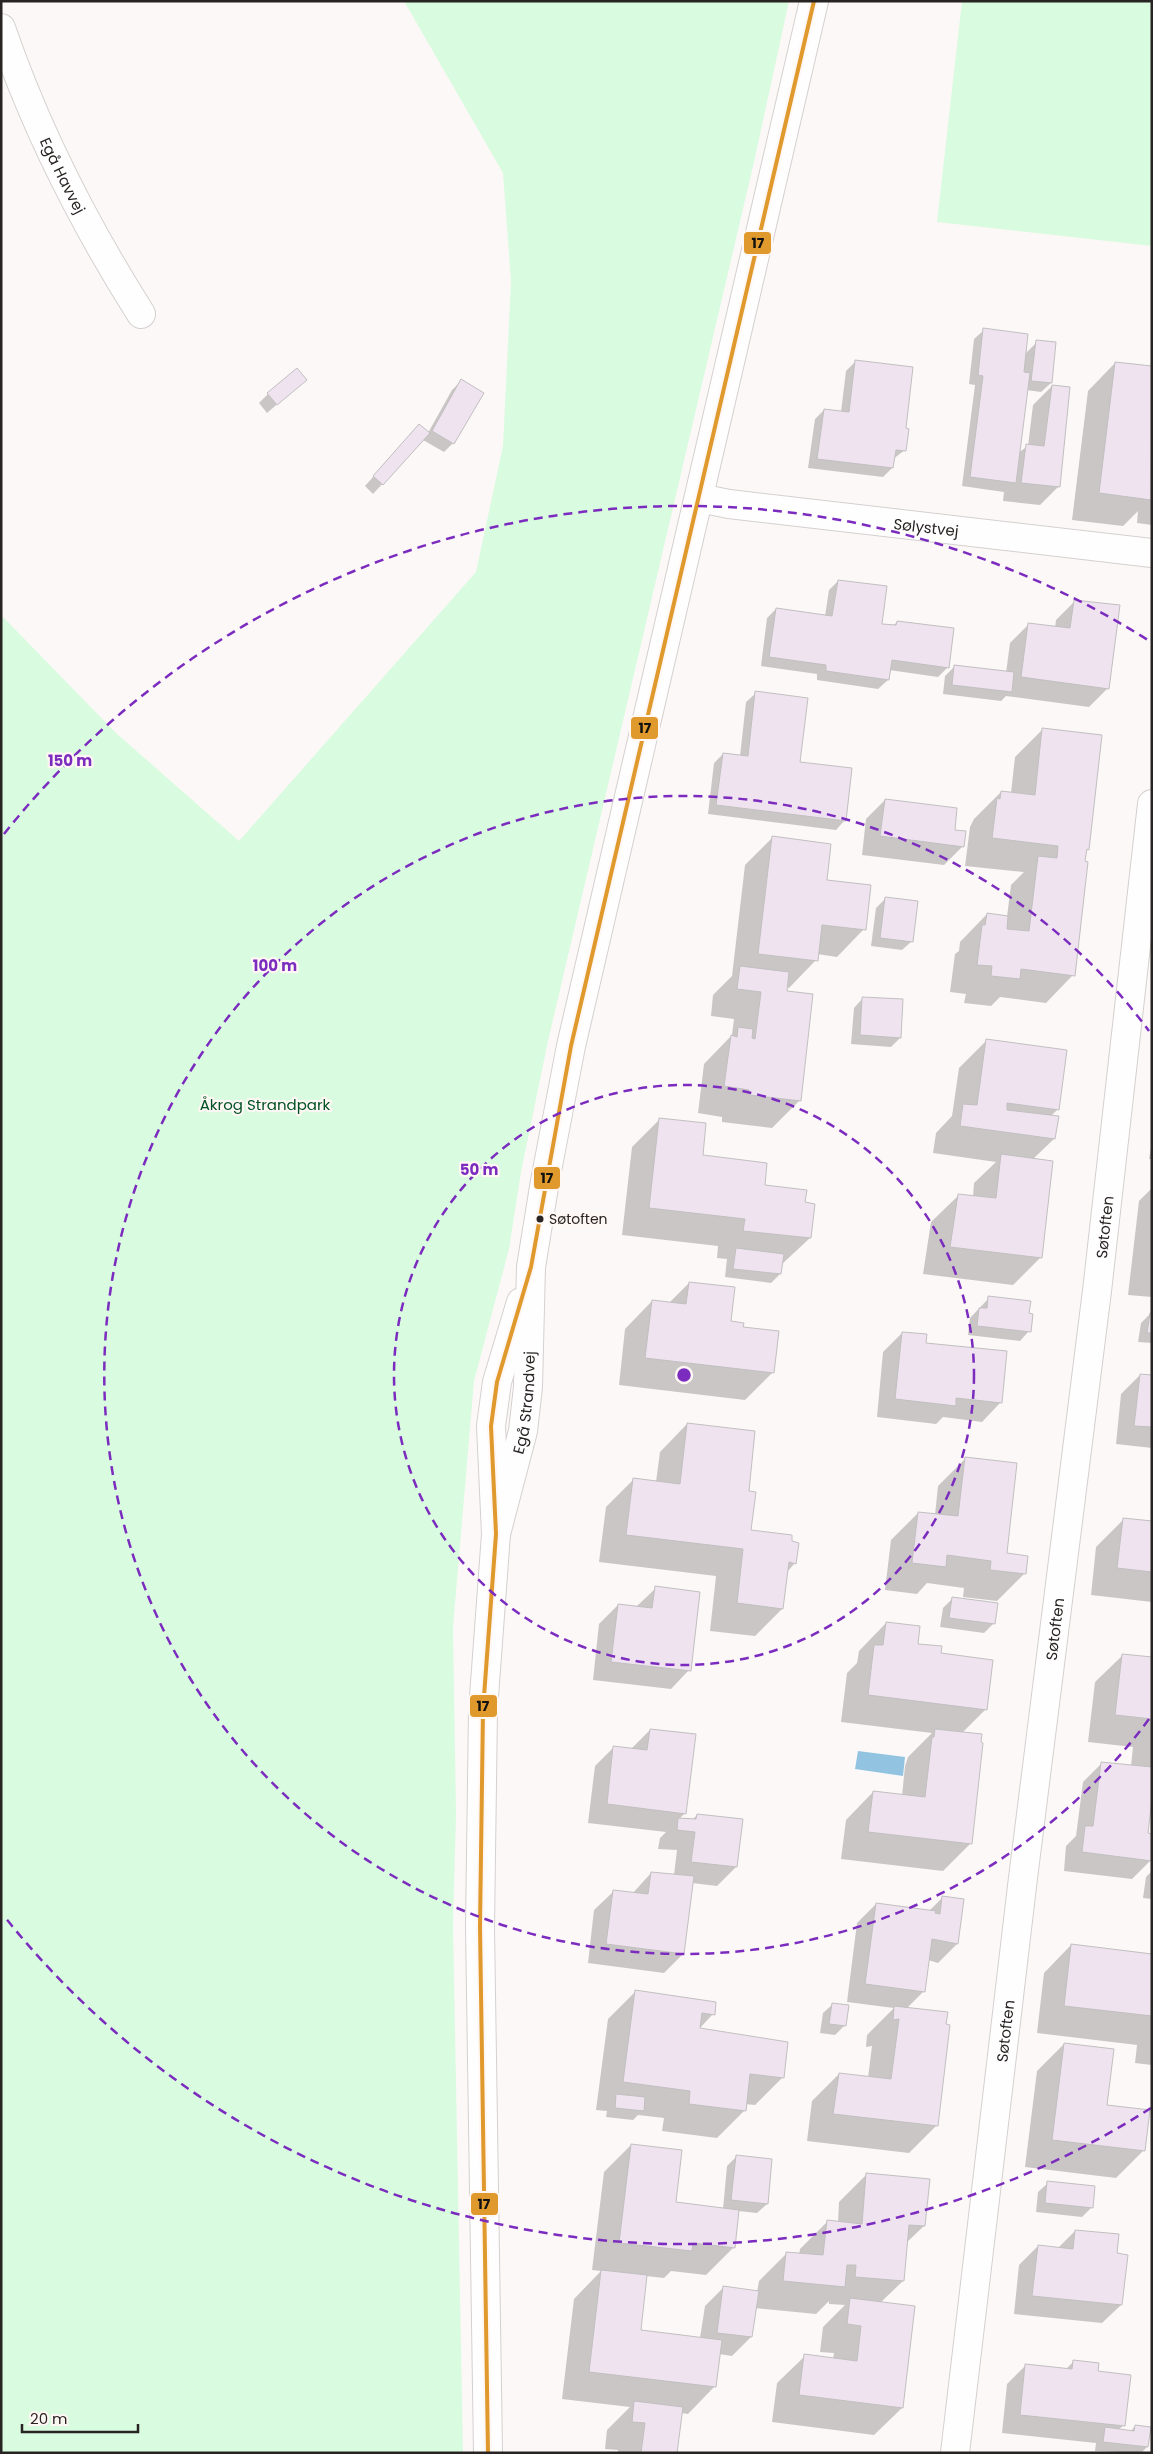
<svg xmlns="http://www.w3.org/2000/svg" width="1153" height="2454" font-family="Poppins,sans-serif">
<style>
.green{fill:#d9fbdf}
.water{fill:#92c4e2}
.shadow{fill:#0003}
.building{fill:#eee3ef;stroke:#c2bfc0}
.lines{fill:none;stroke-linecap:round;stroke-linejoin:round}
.minor-casing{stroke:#d4d0cf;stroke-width:30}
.minor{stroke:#fffefe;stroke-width:28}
.bus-1-casing{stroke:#fff7f4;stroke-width:8}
.bus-1{stroke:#df992c;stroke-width:4}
.ring{fill:none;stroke:#7b2cbf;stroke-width:2.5;stroke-dasharray:9 6}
.bus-dot{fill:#282423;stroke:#fff7f4;stroke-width:2}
.labels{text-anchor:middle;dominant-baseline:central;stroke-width:4.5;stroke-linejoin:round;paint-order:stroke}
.bus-label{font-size:14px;fill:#282423;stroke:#fff7f4;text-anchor:start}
.street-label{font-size:15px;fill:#282423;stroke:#fff7f4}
.park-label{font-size:15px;fill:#005125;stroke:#fff7f4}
.centre{fill:#7b2cbf;stroke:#fff7f4;stroke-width:2.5}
.ring-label{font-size:15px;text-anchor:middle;font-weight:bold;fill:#7b2cbf;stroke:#fff7f4;stroke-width:4.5;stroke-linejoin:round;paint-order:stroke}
.line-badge{stroke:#fff7f4;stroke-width:2}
.pale-badge-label{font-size:14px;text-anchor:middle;font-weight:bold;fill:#111}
</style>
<rect width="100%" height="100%" fill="#fcf8f7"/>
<g class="green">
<path d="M404,1h385l-35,161 -206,879 -27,131 -12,77 -35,132 -21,246 3,187 -3,110 10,529h-462v-1834l2,-2 113,116 123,108 237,-269 27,-126 8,-164 -8,-109z"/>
<path d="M962,1h190v245l-215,-24z"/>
</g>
<path class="water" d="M858,1751l47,6 -2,19 -48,-7z"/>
<g class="shadow">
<path d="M984,330l41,24 12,-12 14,41 -10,9 -15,-2 -8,63 10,-7 5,-41 19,-19 7,100 -19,19 -37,-4 1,-9 -42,-6 13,-101 -6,-1 5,-45z"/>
<path d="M856,361l49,69v20l-12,9 -1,9 -9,9 -75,-9 7,-49 9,-9 17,2 5,-41z"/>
<path d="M1115,363l37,4v158l-15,-2 1,-12 -15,15 -51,-6 16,-129z"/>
<path d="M305,380l-38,33 -8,-10 9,-9z"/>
<path d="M461,381l-8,62 -9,9 -21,-12 -50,54 -8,-8 45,-51 18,-2 24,-43z"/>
<path d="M838,581l43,44 12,1 4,-4 51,45 -10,10 -49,-7 -1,10 -10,9 -61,-9v-6l-56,-8 6,-48 9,-9 49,7 4,-26z"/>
<path d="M1075,601l33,87 -19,19 -83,-11 -5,5 -58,-7 2,-18 10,-10 51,7 4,-30 19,-19 26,4 1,-8z"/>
<path d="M756,693l43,70 46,57 -9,10 -128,-16 6,-51 9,-9 17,2 6,-54z"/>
<path d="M1043,729l45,120 -3,3 -12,123 -27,28 -46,-6 -9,9 -27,-3 2,-9 -16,-2 5,-38 4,-3 1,-9 27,-28 20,3 4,-32 13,-13 -59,-6 5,-39 4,-8 27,-27 10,1 4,-36z"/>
<path d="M885,800l68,31 10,15 -19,19 -82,-10 4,-36z"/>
<path d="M773,837l53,44 38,48 -27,28 -20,-3 -1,6 -27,28 -3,-1 14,113 -28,28 -50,-6v-5l-24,-4 6,-49 28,-29 2,-16 -23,-3 2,-21 19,-19 13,-111z"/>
<path d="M886,898l26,43 -10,9 -31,-4 5,-38z"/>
<path d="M863,998l37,40 -9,9 -40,-3 3,-36z"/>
<path d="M986,1041l72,68 -8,8 4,22 -21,20 19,3 -12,96 -27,27 -90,-11 8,-52 28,-27 14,2 1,-14 22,-21 -63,-9 3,-20 16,-17 7,-48z"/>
<path d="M660,1119l41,37 103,47 6,35 -29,27 -1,9 -9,9 -46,-6 2,-18 -10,-1 1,-12 -96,-11 10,-88z"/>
<path d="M1152,1142v17h-3z"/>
<path d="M1152,1188v109l-24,-2 11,-94z"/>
<path d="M689,1283l41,39 12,6 30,45 -27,27 -126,-15 6,-56 27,-28 17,2z"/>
<path d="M989,1298l39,16 1,17 -9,10 -52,-6 2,-17z"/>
<path d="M1150,1314l2,29 -14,-1 3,-19z"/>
<path d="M902,1333l23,11 75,59 -18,19 -39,-5 -7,7 -59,-7 6,-65z"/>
<path d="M1140,1375l12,2v71l-36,-4 5,-50z"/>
<path d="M687,1424l63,107 45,32 -8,9 -5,37 -27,27 -45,-5 6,-55 -117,-14 7,-55 27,-27 23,2 4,-30z"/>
<path d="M966,1458l39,97 19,19 -27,27 -34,-4 1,-9 -37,-5 -10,11 -32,-4 6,-50 27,-27 17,2 3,-29z"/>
<path d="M1124,1519l28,3v80l-61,-7 5,-48z"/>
<path d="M656,1588l33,82 -18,19 -78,-9 6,-56 19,-19 19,1z"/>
<path d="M952,1599l42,24 -10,10 -44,-6 3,-19z"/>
<path d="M886,1623l30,22 24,9 46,55 -24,24 8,111 -27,27 -102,-12 5,-39 27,-28 29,4 3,-30 3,-9 24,-24 -91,-11 6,-49 10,-10 2,-12z"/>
<path d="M1123,1655l29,4v130l-6,45 5,26 -19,19 -68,-8 2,-25 10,-10 7,-54 19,-19 29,3 2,-19 -45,-5 7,-60z"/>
<path d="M650,1730l35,83 -6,6 13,1 5,-5 39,52 -19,19 -25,-3 -9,71 -19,19 -76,-10 6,-53 19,-18 19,2 19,-21 23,2 3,-25 -19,-1 2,-11 6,-6 -78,-9 7,-57 19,-19 17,2z"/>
<path d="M1152,1871v28l-9,-1 3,-21z"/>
<path d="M943,1897l14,47 -19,19 -10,-3 -4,31 -18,18 30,117 -27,27 -102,-12 5,-40 27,-27 29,4 4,-32 -6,1 1,-12 27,-27 -47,-6 10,-79 19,-19 53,7z"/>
<path d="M1071,1945l81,10v110l-17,-2 2,-18 -100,-12 7,-60z"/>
<path d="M635,1992l78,22 -14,15 83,49 -27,27 -10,-1 -1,7 -27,27 -55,-7 2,-13 -26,-3 -5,5 -27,-3 1,-6 -11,-1 12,-91z"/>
<path d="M833,2004l11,22 -9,9 -15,-2 3,-20z"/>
<path d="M1064,2044l42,62 38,44 -28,28 -91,-11 12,-96z"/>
<path d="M631,2145l44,58 48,6 4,-43 9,-9 31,47 -10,9 -19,-2 -4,36 -28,28 -35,-4 -7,7 -18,-2 -7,55 61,7 5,-32 19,-19 33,5 2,-11 27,-27 13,1 1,-6 27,-27 11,1 1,-21 28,-28 57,52 -18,17 -3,38 -23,22 22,105 -28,27 -102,-13 5,-39 28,-27 28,3 1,-6 -14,-1 3,-25 22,-22 -16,-1v-3l-13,13 -61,-6 -4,29 -19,19 -13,-2 -4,32 -27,28 -7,-1 -5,40h-58v-3l-13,-1 2,-19 23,-23 -68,-8 12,-100 27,-28 -9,-1 12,-98z"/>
<path d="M1048,2183l44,24 -10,10 -46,-5 2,-20z"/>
<path d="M1075,2231l41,24 5,50 -19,18 -88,-9 5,-49 19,-19 20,2z"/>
<path d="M1074,2361l50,64 -6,5 12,2 5,-6 14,2 -2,19 -6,6 -46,-2 1,-8 -94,-10 5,-49 18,-18 40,4z"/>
</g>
<g class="building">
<path d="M983,328l45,6 -4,38 6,1 -14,110 -46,-6 13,-101 -5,-1z"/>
<path d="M1036,340l20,2 -4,41 -21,-2z"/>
<path d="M855,360l58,7 -7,61 3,1 -3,22 -10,-1 -3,18 -76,-9 7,-50 25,3z"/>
<path d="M1115,362l37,4 -1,134 -52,-7z"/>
<path d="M297,368l10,12 -30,25 -10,-12z"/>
<path d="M461,379l23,14 -30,51 -22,-13z"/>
<path d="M1052,385l18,2 -10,100 -39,-4 5,-39 18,2z"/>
<path d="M419,424l11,9 -47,52 -10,-9z"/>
<path d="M838,580l49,6 -5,38 14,1 1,-4 57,7 -5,40 -57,-8 -3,20 -63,-9v-6l-57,-8 7,-49 56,8z"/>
<path d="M1074,600l46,5 -11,84 -88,-12 7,-54 42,5z"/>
<path d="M954,665l60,7 -2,20 -60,-7z"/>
<path d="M755,691l53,7 -8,64 52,6 -6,53 -130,-16 7,-52 25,3z"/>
<path d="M1042,728l60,7 -13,115 -2,-1 -2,12 3,1 -13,114 -54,-7 -1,10 -29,-3 1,-10 -15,-1 5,-40h3l2,-12 21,3 -1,13 22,2 9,-75 19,2 1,-12 -66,-8 5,-40 3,1 1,-8 34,4z"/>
<path d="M885,799l72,9 -2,22 11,1 -2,16 -84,-11z"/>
<path d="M772,836l59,8 -4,36 44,5 -5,45 -44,-5 -4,36 -60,-7z"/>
<path d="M885,897l33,4 -5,41 -33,-4z"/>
<path d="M740,966l49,6 -2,19 26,3 -12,107 -52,-6v-5l-25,-4 7,-51 6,2 1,-10 15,2 -1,9 3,1 6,-47 -24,-3z"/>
<path d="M862,997l41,2 -2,39 -41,-3z"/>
<path d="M986,1039l81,11 -8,60 -52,-7v7l52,6 -4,23 -95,-13 3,-22 14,1z"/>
<path d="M659,1118l47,5 -3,32 64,8 -2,22 42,5 -2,12 10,2 -4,34 -68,-7 2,-12 -96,-11z"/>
<path d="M1001,1154l52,7 -11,97 -92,-11 8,-53 38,4z"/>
<path d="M736,1248l48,6 -3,20 -48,-5z"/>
<path d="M689,1282l46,5 -4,34 13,2 -1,4 36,4 -5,42 -129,-15 7,-58 34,4z"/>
<path d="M988,1296l43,5 -2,12 4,1 -2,18 -54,-6 2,-18h8z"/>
<path d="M1150,1313h2v20h-5z"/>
<path d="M902,1332l25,2 -1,9 81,8 -5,52 -46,-5v8l-61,-7z"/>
<path d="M1140,1374l12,1v52l-18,-1z"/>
<path d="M687,1423l68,8 -6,60 7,1 -5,38 41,5v6l7,2 -3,21 -7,-2 -6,47 -46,-6 6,-54 -117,-14 7,-57 47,6z"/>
<path d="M965,1457l52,6 -10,90 21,3 -2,18 -36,-4 1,-9 -44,-6 -1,12 -34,-4 6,-51 40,4z"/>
<path d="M1123,1518l29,3v51l-35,-4z"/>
<path d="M655,1586l45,6 -9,79 -80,-9 7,-58 34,4z"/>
<path d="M952,1597l46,6 -3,21 -46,-6z"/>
<path d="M886,1622l34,4 -2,18 24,2 -1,7 52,7 -6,50 -119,-15 6,-50h9z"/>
<path d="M1122,1654l30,3v62l-37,-4z"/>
<path d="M650,1729l46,5 -10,80 -79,-10 6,-58 34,4z"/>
<path d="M935,1729l47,5 -1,8 2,1 -11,101 -104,-12 5,-41 52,6 7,-60h2z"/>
<path d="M1101,1762l51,5v32l-4,34 4,1v27l-70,-9 3,-26h8z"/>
<path d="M697,1814l46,5 -6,48 -46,-5 4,-30 -18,-2 1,-12 18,1z"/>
<path d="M651,1872l43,4 -10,78 -78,-10 7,-54 35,4z"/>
<path d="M942,1896l22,3 -6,45 -26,-5 -7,53 -60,-8 11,-81 60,8 -1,2 5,1z"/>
<path d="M1071,1944l81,10v62l-88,-10z"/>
<path d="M635,1990l81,12 -1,13 -13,-2 -2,15 88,14 -4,36 -34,-4 -4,37 -57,-7 1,-13 -67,-9z"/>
<path d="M832,2003l17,2 -3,21 -17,-2z"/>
<path d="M894,2006l54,6 -2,12 4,1 -12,101 -105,-12 6,-41 52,6 8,-60 -6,1z"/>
<path d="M1064,2043l50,6 -7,56 43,5 -5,41 -93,-11z"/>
<path d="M616,2094l29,3 -1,14 -29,-3z"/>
<path d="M631,2144l51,6 -6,52 63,8 -4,38 -42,-5 -1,8 -73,-8z"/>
<path d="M736,2155l36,4 -4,45 -37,-4z"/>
<path d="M866,2173l64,6 -5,47 -16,-1 -5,56 -49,-4 1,-12h-9l-2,22 -62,-6 3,-29 37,3 4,-35 35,4z"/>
<path d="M1047,2181l48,5 -2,22 -48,-5z"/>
<path d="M1075,2230l44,4 -2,19 11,2 -6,50 -90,-9 6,-51 35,4z"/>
<path d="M601,2270l46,5 -6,55 81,10 -6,47 -127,-15z"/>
<path d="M723,2286l36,5 -7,46 -35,-4z"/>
<path d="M850,2298l65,8 -12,102 -104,-13 5,-41 53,7 4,-35 -14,-2z"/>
<path d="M1073,2360l26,3 -1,8 33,4 -6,51 -105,-11 5,-51 47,5z"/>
<path d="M634,2401l49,6 -6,46h-36l4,-30 -13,-1z"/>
<path d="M1135,2425l16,2 -3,20 -45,-5 2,-15 29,4z"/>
</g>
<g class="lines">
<defs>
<g id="minor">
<path id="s1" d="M1,28c35,102 83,196 140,286"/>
<path id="s2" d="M699,498l30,6 423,49"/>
<path id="s3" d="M496,1534l27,-103 5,-44 3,-120 14,-86 26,-135 243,-1045"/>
<path d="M488,2453l-8,-526 3,-217 13,-176 -5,-108 6,-44 24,-80"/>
<path id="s4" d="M955,2453l68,-575 74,-587 55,-487"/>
</g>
</defs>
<use href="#minor" class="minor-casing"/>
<use href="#minor" class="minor"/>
<defs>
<path id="bus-1" d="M488,2453l-8,-526 3,-217 13,-176 -5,-108 6,-44 34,-115 40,-221 243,-1045"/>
</defs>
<use href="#bus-1" class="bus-1-casing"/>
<use href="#bus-1" class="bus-1"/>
</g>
<g class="ring">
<circle cx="684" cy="1375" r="290"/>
<path d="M1149 1719A579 579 0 1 1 1149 1031"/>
<path d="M1151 2108A869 869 0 0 1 4 1916M4 834A869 869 0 0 1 1151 642"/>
</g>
<circle class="bus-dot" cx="540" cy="1219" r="4.5"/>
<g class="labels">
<g class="bus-label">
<text x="549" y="1219">Søtoften</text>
</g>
<g class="street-label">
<text stroke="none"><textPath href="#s1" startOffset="160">Egå Havvej</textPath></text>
<text stroke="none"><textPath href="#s2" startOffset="229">Sølystvej</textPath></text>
<text stroke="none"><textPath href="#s4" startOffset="1235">Søtoften</textPath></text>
<text stroke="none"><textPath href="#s3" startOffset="135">Egå Strandvej</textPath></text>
<text stroke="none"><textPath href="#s4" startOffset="830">Søtoften</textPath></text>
<text stroke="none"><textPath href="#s4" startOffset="425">Søtoften</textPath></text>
</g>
<g class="park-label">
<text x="265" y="1104">Åkrog Strandpark</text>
</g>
</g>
<circle cx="684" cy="1375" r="8" class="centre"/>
<g class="ring-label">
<text x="70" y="766">150 m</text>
<text x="275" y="971">100 m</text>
<text x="479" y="1175">50 m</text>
</g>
<g class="line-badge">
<rect x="743" y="231" width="29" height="24" rx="5" fill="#df992c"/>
<rect x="630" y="716" width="29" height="24" rx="5" fill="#df992c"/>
<rect x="533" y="1166" width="28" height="24" rx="5" fill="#df992c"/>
<rect x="469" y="1694" width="29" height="24" rx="5" fill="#df992c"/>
<rect x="470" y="2192" width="29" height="24" rx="5" fill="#df992c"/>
</g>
<g class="pale-badge-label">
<text x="758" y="248">17</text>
<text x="645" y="733">17</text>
<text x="547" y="1183">17</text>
<text x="483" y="1711">17</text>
<text x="484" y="2209">17</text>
</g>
<rect width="1153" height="2454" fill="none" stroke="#282423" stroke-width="5"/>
<path d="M22 2424v8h116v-8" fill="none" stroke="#282423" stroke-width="2.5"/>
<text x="30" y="2424" font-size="15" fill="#282423" stroke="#fff7f4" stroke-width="4" paint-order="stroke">20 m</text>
</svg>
